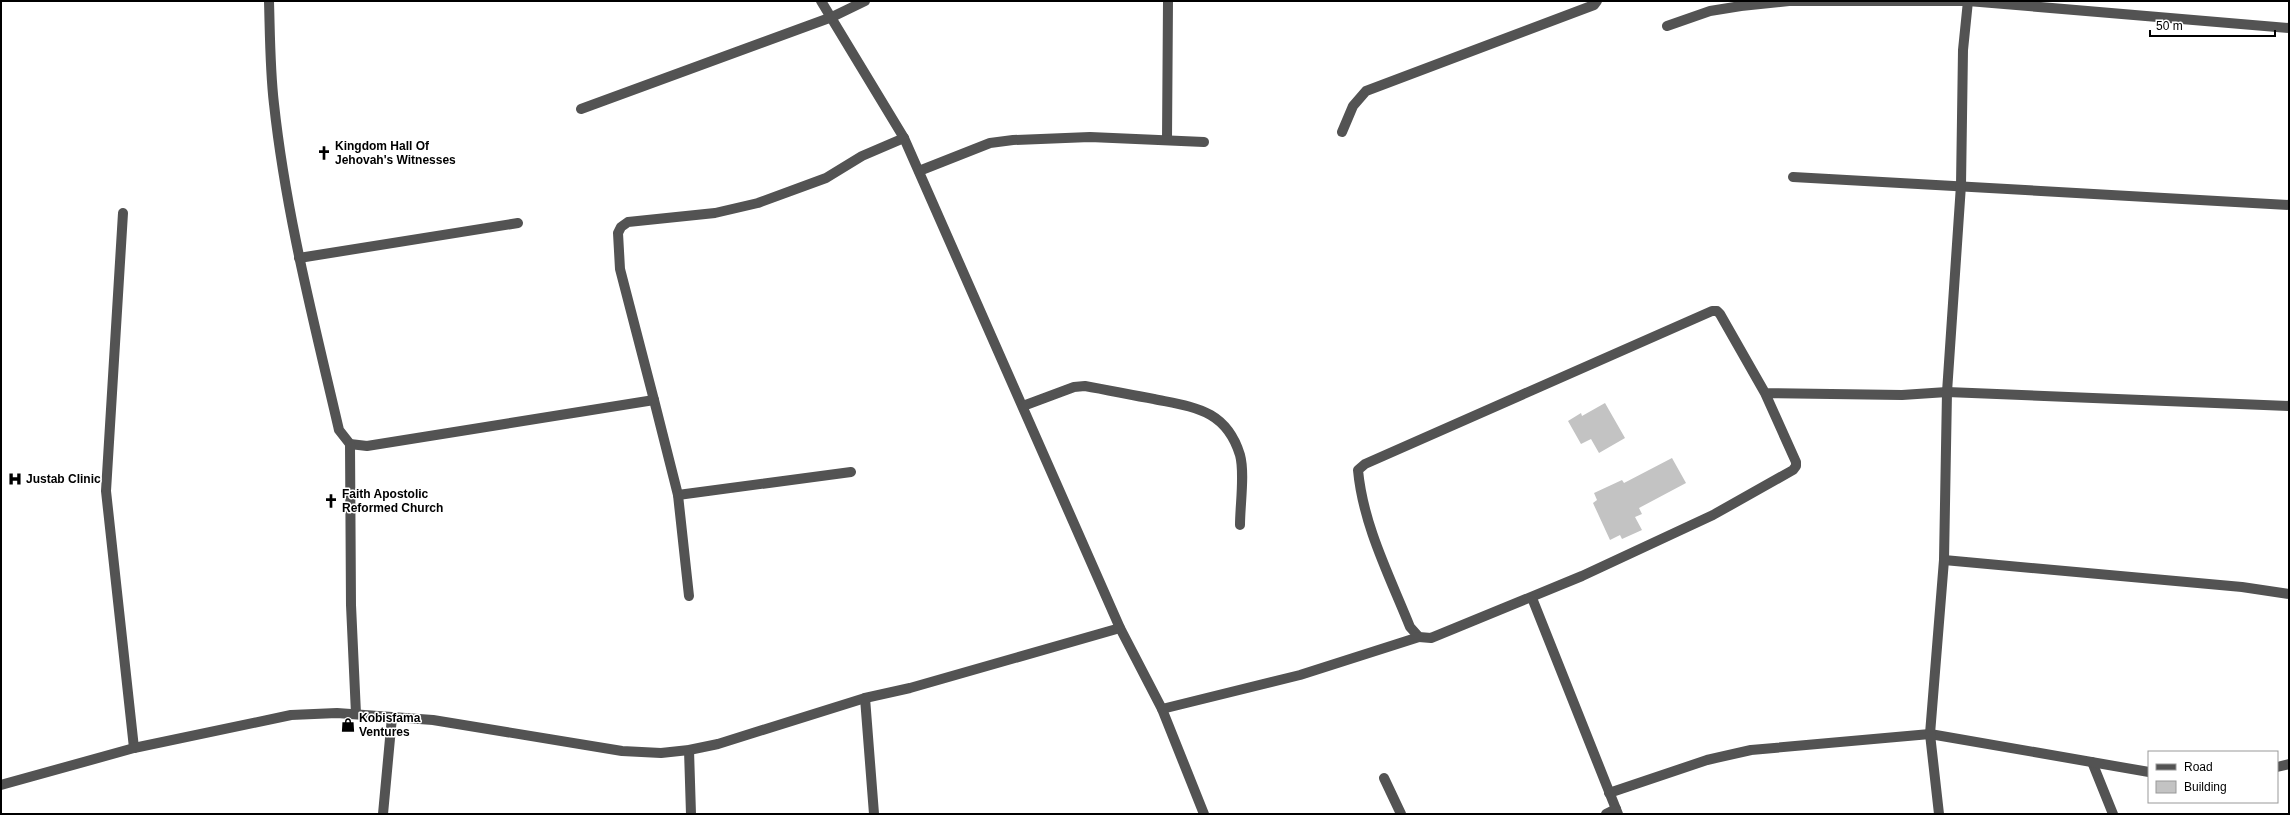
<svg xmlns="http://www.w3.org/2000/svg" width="2290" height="815" font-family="Helvetica,sans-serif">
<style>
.building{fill:#c3c3c3}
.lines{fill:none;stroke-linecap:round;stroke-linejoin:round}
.minor{stroke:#535353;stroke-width:10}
.labels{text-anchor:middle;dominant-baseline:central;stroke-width:3;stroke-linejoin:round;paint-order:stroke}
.poi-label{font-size:12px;font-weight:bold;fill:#000;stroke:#fff;text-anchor:start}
</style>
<rect width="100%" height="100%" fill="#fff"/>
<g class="building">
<path d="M1605,403l20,35 -26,15 -8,-14 -10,5 -13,-23 13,-8 1,3z"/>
<path d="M1672,458l14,25 -47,25 3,6 -7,3 7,13 -20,9 -2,-4 -10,5 -17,-37 4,-3 -3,-7 28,-13 2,3z"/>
</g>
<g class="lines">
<g class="minor">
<path d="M269,1c1,34 1,69 5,103 12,111 40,218 65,326l11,14 17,2 287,-46 24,95 11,101"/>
<path d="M821,1l83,137 216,490 42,81 42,105"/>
<path d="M1667,26l43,-15 31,-5 48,-5h179l321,27"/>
<path d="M581,109l251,-92 33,-16"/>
<path d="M1342,132l11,-26 13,-15 228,-86 3,-4"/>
<path d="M1167,139l1,-138"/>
<path d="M919,171l71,-28 23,-3 77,-3 114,5"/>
<path d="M1793,177l496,28"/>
<path d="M123,213l-17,278 28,257"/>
<path d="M299,258l219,-35"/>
<path d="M1765,393l-45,-79 -3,-3h-5l-347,153 -7,6c5,55 32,107 52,157l9,10 12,1 151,-62 131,-61 80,-45 3,-4v-4l-31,-69 137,2 45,-3 342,14"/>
<path d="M654,400l-34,-131 -2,-36 3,-6 7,-5 87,-9 43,-10 68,-25 36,-22 42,-18"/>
<path d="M1023,406l51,-19 11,-1c23,4 46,9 69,13 39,8 72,10 86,56 5,18 0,50 0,70"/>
<path d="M350,444l1,161 5,109"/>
<path d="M678,495l173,-23"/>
<path d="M1944,560l298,27 47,7"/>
<path d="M1532,598l86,216"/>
<path d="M865,698l9,116"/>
<path d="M1162,709l138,-34 119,-38"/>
<path d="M689,750l2,64"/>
<path d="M2092,762l21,52"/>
<path d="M2277,767l12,-3"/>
<path d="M1384,778l17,36"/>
<path d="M1,785l133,-37 157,-33 46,-2 96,7 189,31 39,2 28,-3 29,-6 147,-46 45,-10 210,-60"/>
<path d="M1609,793l98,-33 44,-10 179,-16 219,38"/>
<path d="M383,814l9,-97"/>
<path d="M1606,814l10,-5"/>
<path d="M1939,814l-9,-80 14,-174 3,-168 14,-207 2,-135 5,-49"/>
</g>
</g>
<defs>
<symbol id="church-bare" viewBox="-9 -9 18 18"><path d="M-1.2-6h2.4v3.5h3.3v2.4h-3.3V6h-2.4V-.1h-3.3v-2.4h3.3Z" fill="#000" stroke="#fff" stroke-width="2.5" paint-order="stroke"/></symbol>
<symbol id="hospital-bare" viewBox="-9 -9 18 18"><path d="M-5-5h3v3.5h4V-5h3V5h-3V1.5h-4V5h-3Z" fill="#000" stroke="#fff" stroke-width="2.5" paint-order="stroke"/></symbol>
<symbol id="shop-bare" viewBox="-9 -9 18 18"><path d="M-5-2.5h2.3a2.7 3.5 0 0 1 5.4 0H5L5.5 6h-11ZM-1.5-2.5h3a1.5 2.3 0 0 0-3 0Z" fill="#000" stroke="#fff" stroke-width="2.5" paint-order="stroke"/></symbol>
</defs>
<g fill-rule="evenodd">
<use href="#church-bare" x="314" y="143" width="20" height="20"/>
<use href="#hospital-bare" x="5" y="469" width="20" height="20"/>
<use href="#church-bare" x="321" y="491" width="20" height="20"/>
<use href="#shop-bare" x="338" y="715" width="20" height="20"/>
</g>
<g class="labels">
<g class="poi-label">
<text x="335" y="146">Kingdom Hall Of<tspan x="335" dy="14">Jehovah's Witnesses</tspan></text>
<text x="26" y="479">Justab Clinic</text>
<text x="342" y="494">Faith Apostolic<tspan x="342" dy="14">Reformed Church</tspan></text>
<text x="359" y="718">Kobisfama<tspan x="359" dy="14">Ventures</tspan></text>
</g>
</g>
<rect width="2290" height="815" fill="none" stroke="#000000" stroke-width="4"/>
<rect x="2148" y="751" width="130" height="52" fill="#ffffff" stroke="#999999"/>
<rect x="2156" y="764" width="20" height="6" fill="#535353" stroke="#999999"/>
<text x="2184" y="771" font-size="12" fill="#000000">Road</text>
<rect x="2156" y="781" width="20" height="12" fill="#c3c3c3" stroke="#999999"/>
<text x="2184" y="791" font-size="12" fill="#000000">Building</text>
<path d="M2150 30v6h125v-6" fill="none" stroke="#000000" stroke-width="2"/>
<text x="2156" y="30" font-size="12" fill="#000000" stroke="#ffffff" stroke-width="3" paint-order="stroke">50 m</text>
</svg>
